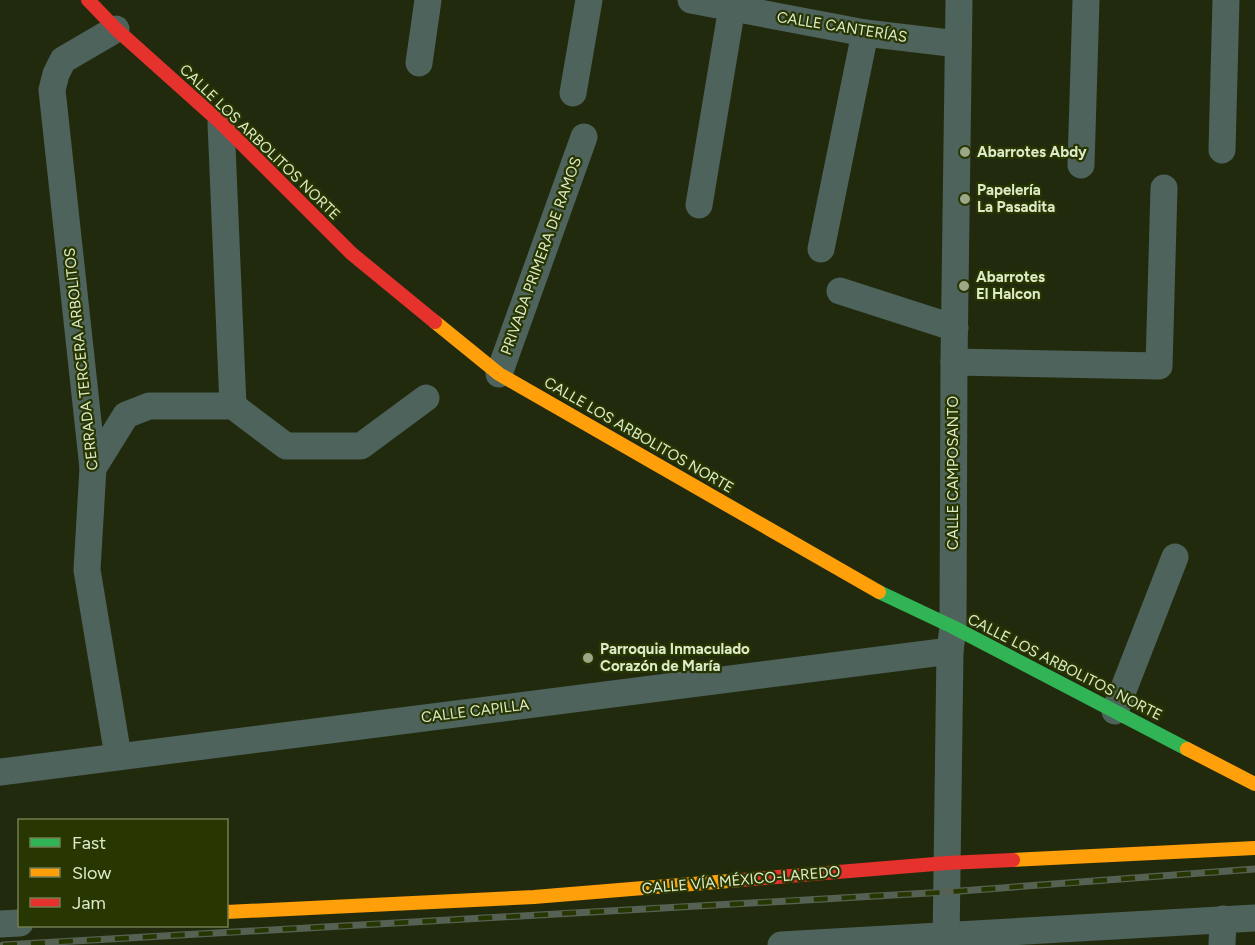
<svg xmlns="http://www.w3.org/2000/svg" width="1255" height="945" font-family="Figtree,sans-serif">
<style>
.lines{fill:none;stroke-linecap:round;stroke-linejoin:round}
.street{stroke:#4d635b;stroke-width:27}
.fast{stroke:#30b455;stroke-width:14}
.slow{stroke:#ff9f0a;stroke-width:14}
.jam{stroke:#e5322d;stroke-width:14}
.rail-casing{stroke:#556152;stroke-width:7}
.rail{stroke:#283602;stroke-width:4.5;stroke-dasharray:14;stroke-linecap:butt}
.poi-dot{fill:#9ca788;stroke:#283602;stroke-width:2}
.labels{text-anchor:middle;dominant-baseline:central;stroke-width:4.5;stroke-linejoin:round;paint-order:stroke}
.street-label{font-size:15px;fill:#deebc9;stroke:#283602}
.poi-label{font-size:15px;font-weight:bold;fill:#deebc9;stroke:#283602;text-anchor:start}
</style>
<rect width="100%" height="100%" fill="#222a0e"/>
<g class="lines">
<g class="street">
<path d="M691,0l174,33 93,11"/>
<path d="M116,29l-53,31 -7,14 -4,16 41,378 -6,102 31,186"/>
<path d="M419,63l9,-63"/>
<path d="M573,93l16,-93"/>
<path d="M221,123l12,283"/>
<path d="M1222,150l4,-150"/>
<path d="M1081,165l5,-165"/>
<path d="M699,205l33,-198"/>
<path d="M821,249l44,-216"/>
<path d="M840,291l115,37"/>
<path d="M954,362l205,4 5,-178"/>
<path d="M499,374l85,-237"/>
<path d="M93,468l33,-53 23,-9h84l53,40h75l65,-48"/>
<path d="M1115,711l60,-154"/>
<path d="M0,772l950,-121"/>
<path d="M0,924l20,-1"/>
<path d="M781,945l474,-27"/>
<path d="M946,945l4,-294 3,-24 1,-265 5,-362"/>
<path d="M1222,945l1,-26"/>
</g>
<path class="fast" d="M879,592l74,35 234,122"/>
<g class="slow">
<path d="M435,322l64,52 380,218"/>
<path d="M1187,749l68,35"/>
<path d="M1013,860l242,-12"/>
<path d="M226,912l308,-15 207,-17"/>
</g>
<g class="jam">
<path d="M88,0l28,29 105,94 130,130 84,69"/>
<path d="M741,880l206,-17 66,-3"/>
</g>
<defs>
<path id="rail" d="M3,945l944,-53 308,-23"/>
</defs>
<use href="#rail" class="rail-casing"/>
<use href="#rail" class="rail"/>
</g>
<g class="poi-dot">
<circle cx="965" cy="152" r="6"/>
<circle cx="965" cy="199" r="6"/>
<circle cx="964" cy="286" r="6"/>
<circle cx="588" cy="658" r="6"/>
</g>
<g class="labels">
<g class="street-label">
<text transform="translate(842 27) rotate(9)">CALLE CANTERÍAS</text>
<text transform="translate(260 142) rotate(44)">CALLE LOS ARBOLITOS NORTE</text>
<text transform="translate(541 256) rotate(-70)">PRIVADA PRIMERA DE RAMOS</text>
<text transform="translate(81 359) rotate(-96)">CERRADA TERCERA ARBOLITOS</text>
<text transform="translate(639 435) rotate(30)">CALLE LOS ARBOLITOS NORTE</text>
<text transform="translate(953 473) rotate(-90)">CALLE CAMPOSANTO</text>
<text transform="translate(1065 667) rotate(27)">CALLE LOS ARBOLITOS NORTE</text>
<text transform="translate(475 711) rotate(-7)">CALLE CAPILLA</text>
<text transform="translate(741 880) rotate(-5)">CALLE VÍA MÉXICO-LAREDO</text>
</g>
<g class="poi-label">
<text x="977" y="152">Abarrotes Abdy</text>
<text x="977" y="190">Papelería<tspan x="977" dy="17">La Pasadita</tspan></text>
<text x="976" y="277">Abarrotes<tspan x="976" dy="17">El Halcon</tspan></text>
<text x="600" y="649">Parroquia Inmaculado<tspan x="600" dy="17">Corazón de María</tspan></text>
</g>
</g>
<rect x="18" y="819" width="210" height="108" fill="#283602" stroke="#717e52" stroke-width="1.5"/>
<rect x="30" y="838" width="30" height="9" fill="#30b455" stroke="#717e52" stroke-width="1.5"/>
<text x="72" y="849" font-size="18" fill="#deebc9">Fast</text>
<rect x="30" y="868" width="30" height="9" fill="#ff9f0a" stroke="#717e52" stroke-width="1.5"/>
<text x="72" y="879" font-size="18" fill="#deebc9">Slow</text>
<rect x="30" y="898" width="30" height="9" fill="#e5322d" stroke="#717e52" stroke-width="1.5"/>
<text x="72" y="909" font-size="18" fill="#deebc9">Jam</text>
</svg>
